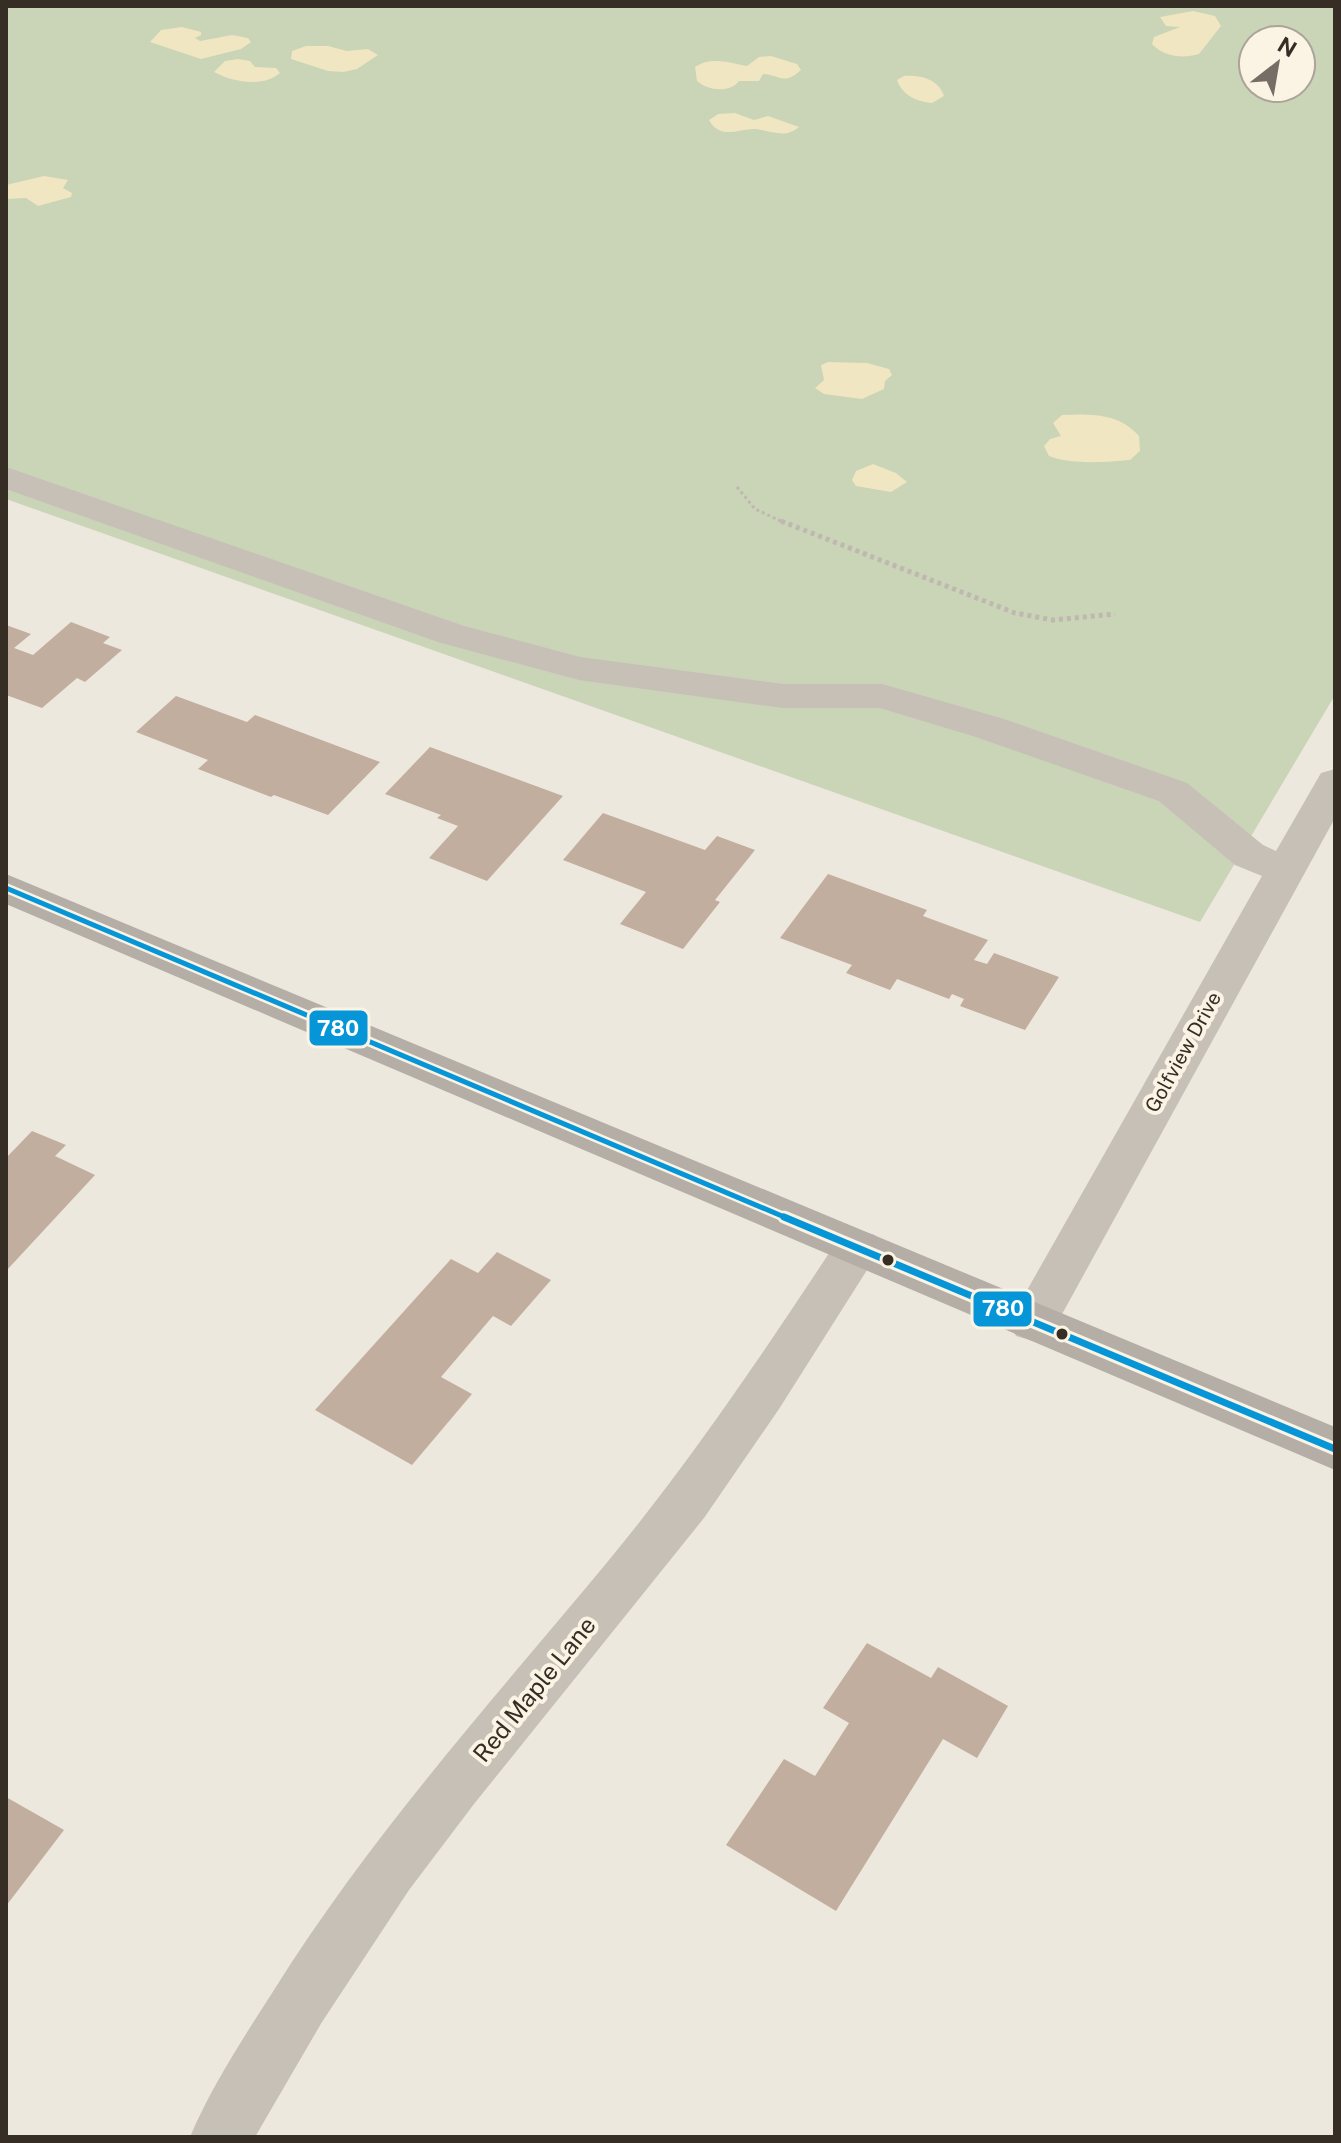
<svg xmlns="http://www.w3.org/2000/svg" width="1341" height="2143" font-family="'Public Sans',sans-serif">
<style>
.green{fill:#cad4b6;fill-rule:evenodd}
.sand{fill:#f0e6c1}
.building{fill:#c2ae9e}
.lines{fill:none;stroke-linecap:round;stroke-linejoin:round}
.path-far1{stroke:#beb8b0;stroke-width:3;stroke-dasharray:3 3;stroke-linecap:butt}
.path{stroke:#beb8b0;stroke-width:5;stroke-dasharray:4 4;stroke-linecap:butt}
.minor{fill:#c6c0b7;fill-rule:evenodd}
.major{fill:#b4aea7;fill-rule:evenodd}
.bus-1-far1-casing{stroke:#fbf3e4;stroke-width:10}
.bus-1-casing{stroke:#fbf3e4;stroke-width:13}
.bus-1-far1{stroke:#0696d7;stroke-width:5}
.bus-1{stroke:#0696d7;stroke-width:7}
.bus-dot{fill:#362d25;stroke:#fbf3e4;stroke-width:3}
.labels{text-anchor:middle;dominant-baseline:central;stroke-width:8;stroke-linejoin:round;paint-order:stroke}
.street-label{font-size:20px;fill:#362d25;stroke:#fbf3e4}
.near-street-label{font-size:24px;fill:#362d25;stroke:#fbf3e4}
.line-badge{stroke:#fbf3e4;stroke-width:3}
.badge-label{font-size:22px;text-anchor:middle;font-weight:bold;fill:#fff}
</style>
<rect width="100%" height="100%" fill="#ede8de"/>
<path class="green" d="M6,6h1329v689l-135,227 -1194,-423zM1253,40h48v48h-48z"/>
<g class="sand">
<path d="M1193,11l22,5 6,10 -22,28c-16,5 -35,3 -47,-10l2,-7 26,-10 -14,-1 -6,-9z"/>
<path d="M182,27l19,5v3l-6,3 5,3 32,-6 16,3 3,4 -10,7 -40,10 -51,-17 11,-12z"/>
<path d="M306,46h22l19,5 21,-2 10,6 -21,14 -14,3 -15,-1 -37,-12 1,-8z"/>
<path d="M771,56l26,8 4,6c-18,16 -20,5 -38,4l-4,7h-20c-9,12 -31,10 -42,0l-2,-14c17,-11 34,-4 52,-1l12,-9z"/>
<path d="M238,59l12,2 5,6 21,1 4,5c-18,15 -47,9 -66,-1l11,-11z"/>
<path d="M904,76c17,-1 34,3 40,20l-12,7c-15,-1 -30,-8 -35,-23z"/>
<path d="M735,113l19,7 14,-4 31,11c-14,12 -27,4 -43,2 -16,-1 -36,12 -47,-9l9,-6z"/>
<path d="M44,176l24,4 -5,8 9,5 -1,4 -33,9 -12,-8 -20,1v-14z"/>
<path d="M828,362l39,1 22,6 3,6 -7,6 -1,8 -22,10 -38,-5 -9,-6 9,-8 -3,-15z"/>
<path d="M1062,415c28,-1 57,-2 77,21l1,15 -10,9c-23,2 -59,5 -81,-4l-5,-10 6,-7 11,-3 -8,-13z"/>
<path d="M873,464l23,9 11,9 -16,10 -35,-6 -4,-6 4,-9z"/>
</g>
<g class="building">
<path d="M71,622l39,15 -7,6 19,7 -37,32 -8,-4 -35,30 -36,-13v-70l25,9 -17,14 19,7z"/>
<path d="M176,696l71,26 8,-7 125,47 -52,53 -54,-20 -3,2 -73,-28 10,-9 -72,-28z"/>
<path d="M430,747l133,49 -76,85 -58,-23 29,-32 -21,-8 4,-3 -56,-21z"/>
<path d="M603,813l102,37 12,-14 38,14 -40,50 5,2 -37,47 -63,-25 26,-32 -83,-32z"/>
<path d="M828,874l99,36 -4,6 65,24 -14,20 13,4 7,-11 65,24 -34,53 -65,-24 4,-7 -12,-5 -3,5 -52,-20 -7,11 -44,-17 6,-8 -72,-27z"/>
<path d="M32,1131l34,14 -11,11 40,19 -89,96v-113z"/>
<path d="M497,1252l54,28 -40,46 -18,-10 -52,61 31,17 -60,71 -97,-55 136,-151 27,14z"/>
<path d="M867,1643l64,35 7,-11 70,39 -31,52 -34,-19 -107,172 -110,-66 58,-86 31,17 34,-53 -26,-15z"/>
<path d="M6,1797l58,33 -58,76z"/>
</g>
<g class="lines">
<path class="path-far1" d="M737,487l18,22 30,14"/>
<path class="path" d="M781,521l234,92 38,7 62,-6"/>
<g class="minor">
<path d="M6,467l458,159 116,31 203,27h99l122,35 183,64 76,62 13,6 45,-78 14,-4v49l-285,518 -17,5 -17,-5 -7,-14 253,-446 -27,-11 -76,-64 -183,-64 -96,-29h-97l-204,-28 -141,-38 -432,-153z"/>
<path d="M858,1230l17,5 6,13 -102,161 -75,109 -230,286 -65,86 -87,132 -67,115h-65c22,-52 54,-100 84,-147 97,-155 219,-290 335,-430 85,-103 159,-214 232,-325z"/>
</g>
<path class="major" d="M6,874l1329,553v43l-1329,-566z"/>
<defs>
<path id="bus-1-far1" d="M6,888l783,331"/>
<path id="bus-1" d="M784,1217l551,232"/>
</defs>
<use href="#bus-1-far1" class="bus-1-far1-casing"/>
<use href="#bus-1" class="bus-1-casing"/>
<use href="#bus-1-far1" class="bus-1-far1"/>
<use href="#bus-1" class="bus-1"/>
</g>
<g class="bus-dot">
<circle cx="888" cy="1260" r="7"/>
<circle cx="1062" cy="1334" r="7"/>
</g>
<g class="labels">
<g class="street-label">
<text transform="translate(1183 1052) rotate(-61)">Golfview Drive</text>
</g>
<g class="near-street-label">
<text transform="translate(534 1689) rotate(-51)">Red Maple Lane</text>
</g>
</g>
<g class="line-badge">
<rect x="308" y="1009" width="61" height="38" rx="8" fill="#0696d7"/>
<rect x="972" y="1290" width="61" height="38" rx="8" fill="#0696d7"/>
</g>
<g class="badge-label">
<text x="338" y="1036">780</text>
<text x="1003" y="1316">780</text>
</g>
<rect width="1341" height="2143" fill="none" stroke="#362d25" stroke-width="16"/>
<g transform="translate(1277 64) rotate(31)"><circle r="38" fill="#fbf3e4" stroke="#aca498" stroke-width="2"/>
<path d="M0-6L14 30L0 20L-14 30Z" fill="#766e66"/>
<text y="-12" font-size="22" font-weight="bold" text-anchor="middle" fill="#362d25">N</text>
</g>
</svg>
